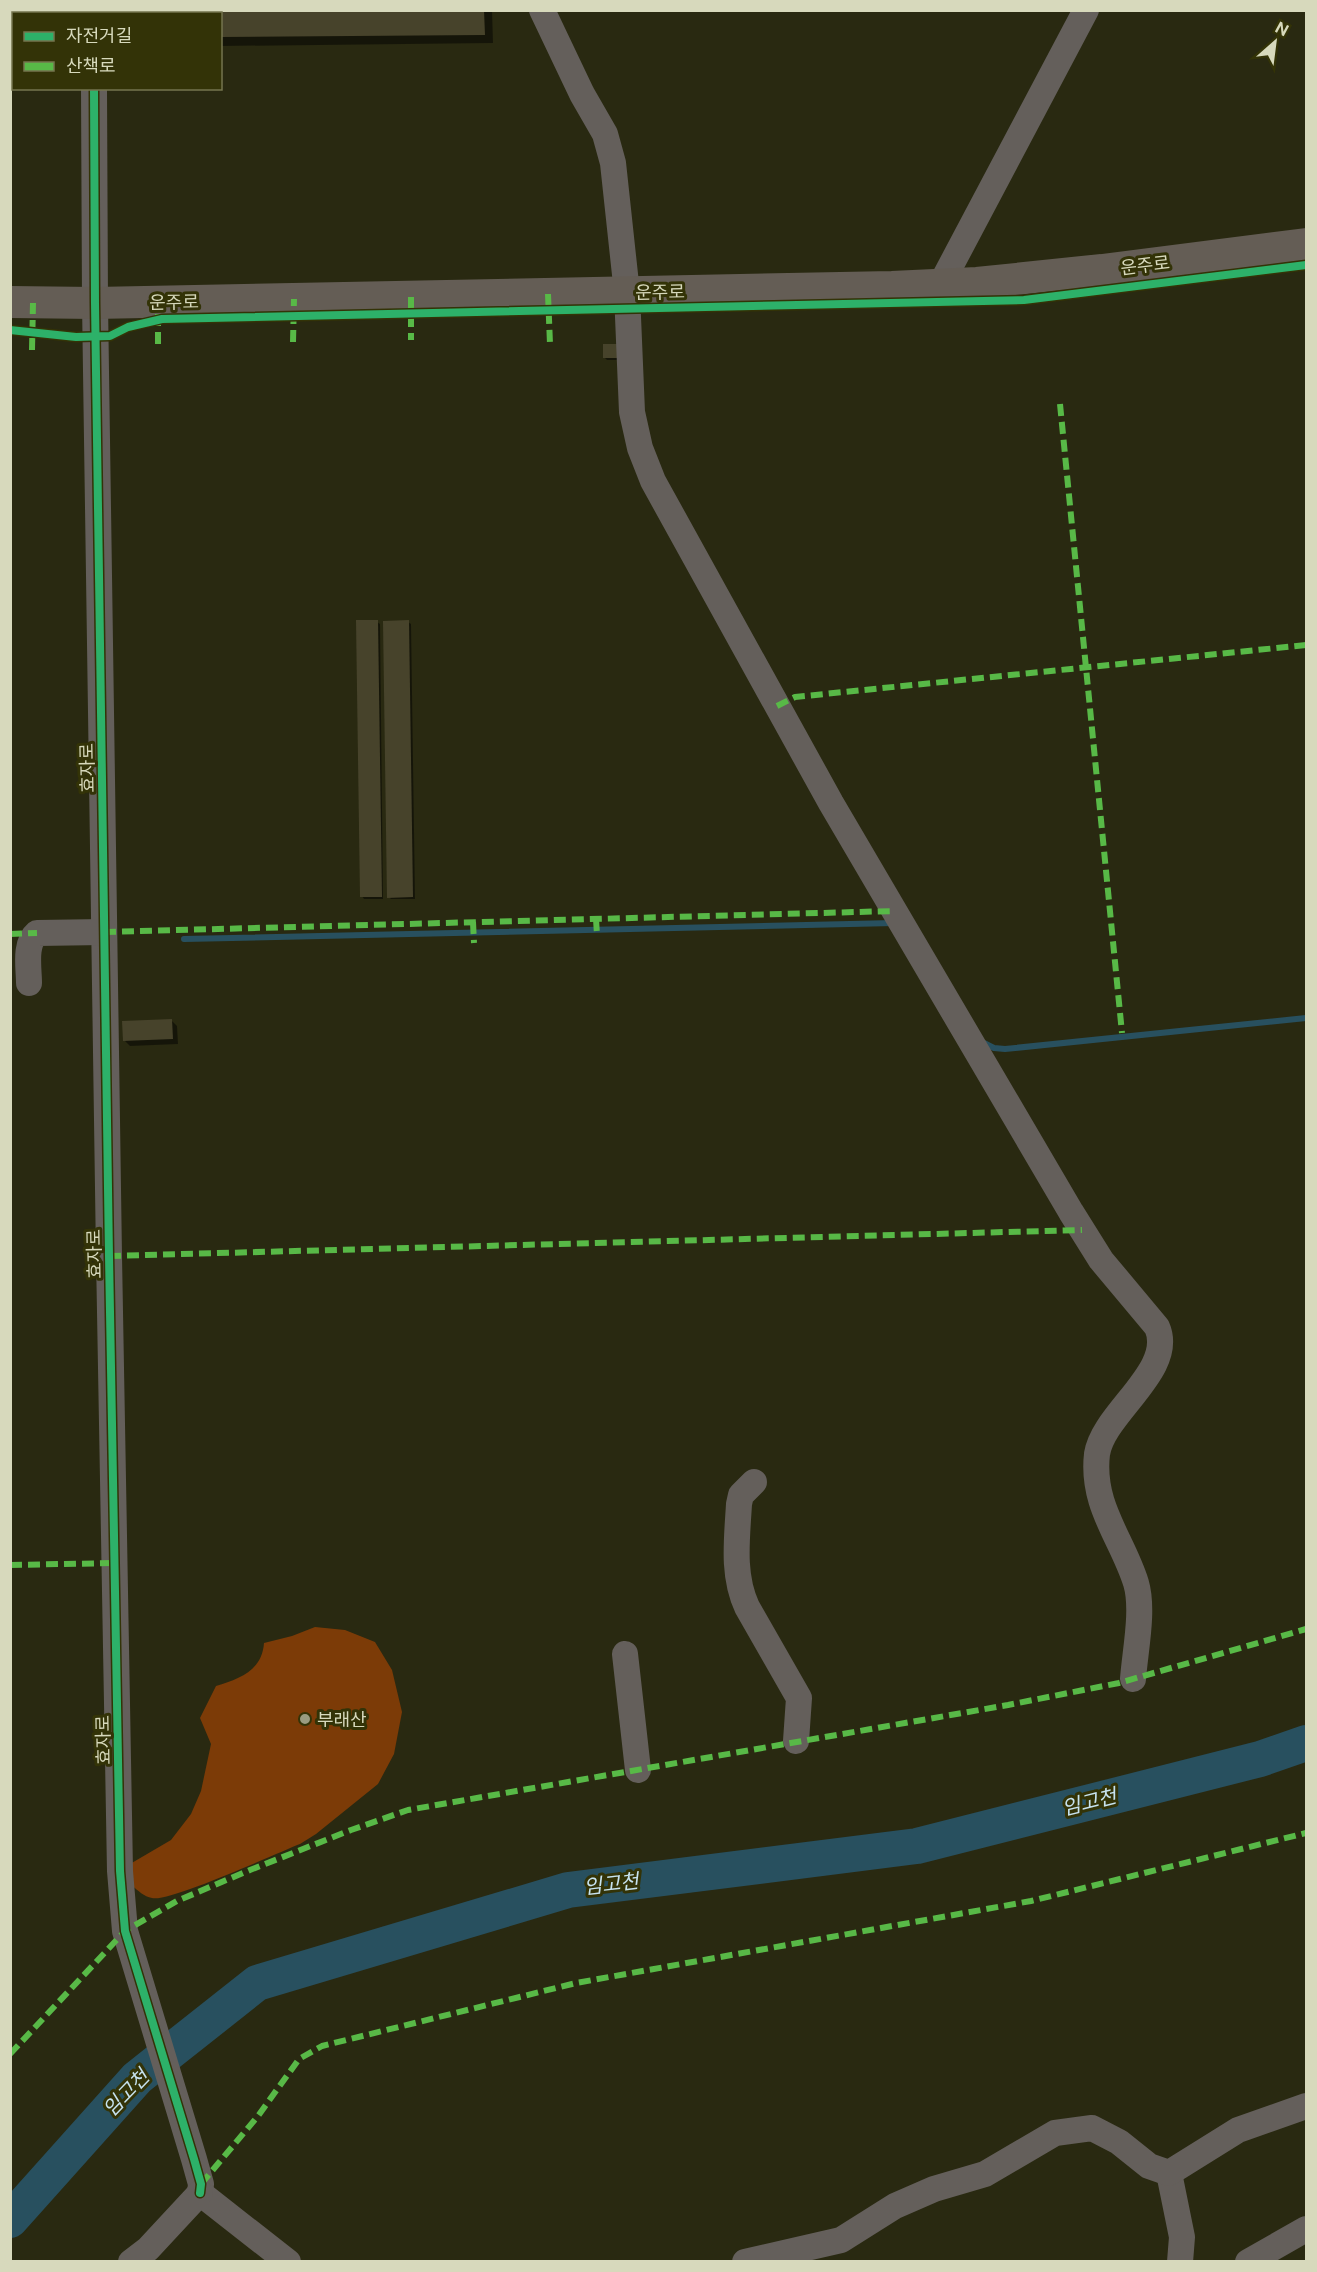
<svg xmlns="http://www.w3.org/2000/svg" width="1317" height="2272" font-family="'Public Sans','Noto Sans KR',sans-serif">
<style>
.green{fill:#7c3b07}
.shadow{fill:#0007}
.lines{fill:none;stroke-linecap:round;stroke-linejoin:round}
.stream{stroke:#28505f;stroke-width:6}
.river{stroke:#28505f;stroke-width:36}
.building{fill:#47432b}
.minor{stroke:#645f5b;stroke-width:26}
.major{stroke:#645d55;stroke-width:32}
.quiet{stroke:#58b947;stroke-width:6;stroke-dasharray:12 6;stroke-linecap:butt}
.cycleway-casing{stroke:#333307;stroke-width:11}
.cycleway{stroke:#2db169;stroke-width:8}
.poi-dot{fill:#9a9b80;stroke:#333307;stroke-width:2}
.labels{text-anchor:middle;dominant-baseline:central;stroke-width:6;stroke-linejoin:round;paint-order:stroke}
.street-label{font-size:18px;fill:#d7d9bc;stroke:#333307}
.poi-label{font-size:18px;fill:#d7d9bc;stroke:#333307;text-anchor:start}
.water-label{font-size:20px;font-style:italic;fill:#c7e3f0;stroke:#333307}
</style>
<rect width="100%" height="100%" fill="#292911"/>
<path class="green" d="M315,1627l30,3 30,12 17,28 10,42 -8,42 -16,30 -62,50 -16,10c-23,9 -132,59 -148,54 -8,-1 -14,-8 -20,-12l-2,-22 41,-24 20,-26 10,-23 10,-47 -11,-26 16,-32c23,-7 46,-15 48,-43l28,-7z"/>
<g class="shadow">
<path d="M129,10h363l1,33 -273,3v-32z"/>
<path d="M604,346l21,14h-18l-2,-2z"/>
<path d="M377,622l3,2 3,275h-19l-2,-3z"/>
<path d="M408,622l3,2 4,275h-24l-2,-2z"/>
<path d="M171,1020l6,6 1,18 -48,2 -5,-5z"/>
</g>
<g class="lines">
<g class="stream">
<path d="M184,939l710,-16"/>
<path d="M984,1043l10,5 11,1 301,-31"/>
</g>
<path class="river" d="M10,2220l127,-142 120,-95 311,-93 349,-44 343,-87 46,-16"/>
</g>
<g class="building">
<path d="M128,10h356l1,25 -265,2v-23h-92z"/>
<path d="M603,344h20l1,14h-21z"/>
<path d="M356,620h22l4,277h-22z"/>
<path d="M409,620l4,277 -26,1 -4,-277z"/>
<path d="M172,1019l1,20 -50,2 -1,-20z"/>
</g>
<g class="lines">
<g class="minor">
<path d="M94,10v4"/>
<path d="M542,10l40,84 23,40 8,29 14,130 5,119 8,36 13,33 178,322 240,409 30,48 56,67c19,43 -54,86 -60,127 -6,52 25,84 39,129 8,27 -1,68 -3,96"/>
<path d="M94,88l1,215 14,953 11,615 5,60 69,228 7,25 -1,9"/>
<path d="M941,284l145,-274"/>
<path d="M29,983c0,-15 -5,-39 8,-50l67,-1"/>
<path d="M754,1482l-13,13 -2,9c-2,35 -7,71 8,103l52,91 -3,43"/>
<path d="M625,1654l13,116"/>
<path d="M1169,2173l13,64 -2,25"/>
<path d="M200,2193l88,69"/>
<path d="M131,2262l17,-13 52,-56"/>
<path d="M745,2262l96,-22 54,-34 39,-17 51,-15 70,-41 37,-5 27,14 30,24 20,7 69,-43 68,-24"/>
<path d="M1248,2262l58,-33"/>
</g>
<path class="major" d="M10,302l85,1 797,-16 85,-4 125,-13 204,-26"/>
<g class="quiet">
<path d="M548,294l2,50"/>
<path d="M411,297v43"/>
<path d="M293,342l1,-43"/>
<path d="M158,344v-42"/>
<path d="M32,350l1,-47"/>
<path d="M1060,404l62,629"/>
<path d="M777,706l18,-9 511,-52"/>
<path d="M596,919l1,16"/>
<path d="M473,922l1,21"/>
<path d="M104,932l791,-21"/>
<path d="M10,934l27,-1"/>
<path d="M109,1256l973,-26"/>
<path d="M10,1565l105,-2"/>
<path d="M10,2054l115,-123 52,-30 73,-31 101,-40 57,-20 600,-105 111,-22 187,-54"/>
<path d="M201,2184l57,-68 41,-57 23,-13 254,-63 455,-82 275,-68"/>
</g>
<defs>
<g id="cycleway">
<path d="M94,88l1,215 14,953 11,615 5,60 69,228 7,25 -1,9"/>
<path d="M10,330l66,7 34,-1 18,-9 34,-8 862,-19 282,-35"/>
</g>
</defs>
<use href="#cycleway" class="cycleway-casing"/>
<use href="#cycleway" class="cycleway"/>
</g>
<circle class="poi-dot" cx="305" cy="1719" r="6"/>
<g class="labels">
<g class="street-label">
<text transform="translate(1145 265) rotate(-7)">운주로</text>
<text transform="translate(660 292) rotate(-1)">운주로</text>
<text transform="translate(174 302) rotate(-1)">운주로</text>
<text transform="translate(87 768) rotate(-91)">효자로</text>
<text transform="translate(94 1254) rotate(-91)">효자로</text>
<text transform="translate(103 1740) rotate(-91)">효자로</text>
</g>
<g class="poi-label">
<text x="317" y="1719">부래산</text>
</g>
<g class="water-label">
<text transform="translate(1089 1802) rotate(-14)">임고천</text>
<text transform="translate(611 1884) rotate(-7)">임고천</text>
<text transform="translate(126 2093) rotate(-46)">임고천</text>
</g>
</g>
<rect width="1317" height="2272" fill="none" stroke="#d7d9bc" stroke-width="24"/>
<rect x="12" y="12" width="210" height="78" fill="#333307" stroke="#75754f" stroke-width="1.5"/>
<rect x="24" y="32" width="30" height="9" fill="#2db169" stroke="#75754f" stroke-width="1.5"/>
<text x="66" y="42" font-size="18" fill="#d7d9bc">자전거길</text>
<rect x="24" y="62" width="30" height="9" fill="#58b947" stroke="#75754f" stroke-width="1.5"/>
<text x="66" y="72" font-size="18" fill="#d7d9bc">산책로</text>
<g transform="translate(1275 42) rotate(28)" stroke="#333307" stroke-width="4.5" paint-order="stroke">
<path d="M0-4.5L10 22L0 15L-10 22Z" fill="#d7d9bc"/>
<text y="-9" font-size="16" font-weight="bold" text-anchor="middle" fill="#d7d9bc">N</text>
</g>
</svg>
